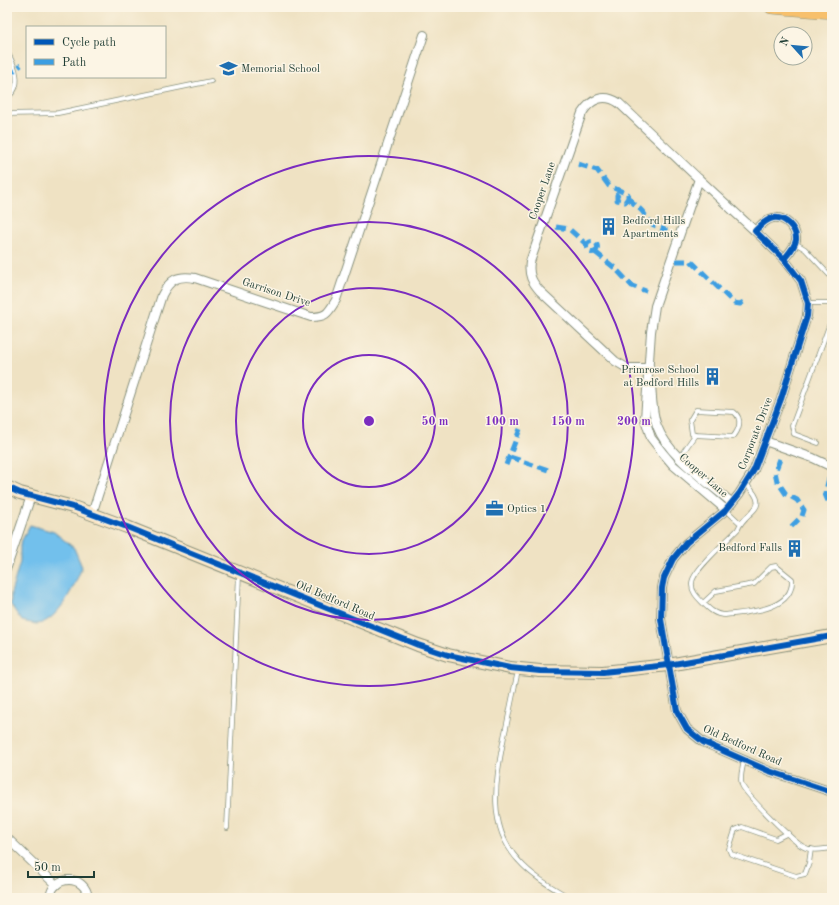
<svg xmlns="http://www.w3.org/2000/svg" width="839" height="905" font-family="'Old Standard TT',serif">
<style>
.water{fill:#72c0ec;stroke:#487e90}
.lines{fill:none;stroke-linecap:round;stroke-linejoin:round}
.lane-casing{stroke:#87907c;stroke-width:5.5}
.street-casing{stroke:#87907c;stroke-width:10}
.secondary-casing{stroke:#87907c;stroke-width:14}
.primary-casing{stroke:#87907c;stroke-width:14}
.lane{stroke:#fff;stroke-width:4}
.street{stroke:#fff;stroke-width:8}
.secondary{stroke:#fce6c4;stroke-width:12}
.primary{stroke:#f7c06c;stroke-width:13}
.quiet{stroke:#3c9ee2;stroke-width:5;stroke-dasharray:10 5;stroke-linecap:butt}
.cycleway-casing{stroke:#fcf5e5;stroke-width:8}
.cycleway{stroke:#0057b8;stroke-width:6}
.ring{fill:none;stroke:#7b2cbf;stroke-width:2}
.labels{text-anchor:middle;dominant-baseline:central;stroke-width:3;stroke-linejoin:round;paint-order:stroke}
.poi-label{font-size:11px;fill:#1f3d34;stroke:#fcf5e5;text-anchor:start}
.street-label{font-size:11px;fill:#1f3d34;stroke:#fcf5e5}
.centre{fill:#7b2cbf;stroke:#fcf5e5;stroke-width:2}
.ring-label{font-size:12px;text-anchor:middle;font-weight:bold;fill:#7b2cbf;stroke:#fcf5e5;stroke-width:3;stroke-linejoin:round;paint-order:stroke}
</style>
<rect width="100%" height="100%" fill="#fcf5e5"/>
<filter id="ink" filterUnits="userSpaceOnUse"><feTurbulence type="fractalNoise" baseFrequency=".025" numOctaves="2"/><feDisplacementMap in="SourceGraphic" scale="8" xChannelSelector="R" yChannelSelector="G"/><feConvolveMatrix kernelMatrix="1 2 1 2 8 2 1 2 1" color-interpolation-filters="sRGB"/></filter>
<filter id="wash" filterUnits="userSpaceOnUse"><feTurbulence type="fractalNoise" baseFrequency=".012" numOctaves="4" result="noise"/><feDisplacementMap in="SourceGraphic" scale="16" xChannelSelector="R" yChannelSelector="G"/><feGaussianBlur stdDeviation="0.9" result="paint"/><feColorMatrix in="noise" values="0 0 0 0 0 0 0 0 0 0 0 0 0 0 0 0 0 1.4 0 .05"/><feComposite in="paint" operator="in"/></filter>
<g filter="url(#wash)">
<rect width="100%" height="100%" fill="#efe2c3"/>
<path class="water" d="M30,525l24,7 20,16 8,19c-7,18 -23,53 -44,57 -4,0 -11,-2 -16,-3l-11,-16v-12l9,-31v-18z"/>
</g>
<g filter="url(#ink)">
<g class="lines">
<defs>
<g id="lane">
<path d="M7,52c8,13 17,35 0,45"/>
<path d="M7,114l51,-1 153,-32"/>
<path d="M795,243l10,6 27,29"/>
<path d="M808,303h24"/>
<path d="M696,410l38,2c9,7 5,18 -1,25l-38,-2 -3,-1 -2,-14z"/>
<path d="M818,443l-24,-9 -2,-8 37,-100"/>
<path d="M679,458l16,-23"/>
<path d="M726,510l14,13"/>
<path d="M703,603l13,-12 38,-7 17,-17 5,-1 16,13c2,32 -45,33 -67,36 -10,0 -16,-6 -23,-13 -5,-5 -11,-11 -10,-19 0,-12 36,-43 46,-54 7,-19 35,-19 8,-45"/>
<path d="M518,671c-5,22 -9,44 -14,66 -8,42 -18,89 15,124 14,16 33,26 51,37"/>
<path d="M744,760c-1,7 -5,18 -2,25 3,9 51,56 60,61 9,6 20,3 30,2"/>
<path d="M227,828l12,-253"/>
<path d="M788,833l-12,6 -34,-12 -7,3 -6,19 2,5 65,22 9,-2 4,-11 2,-14"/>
</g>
<g id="street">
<path d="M784,259c5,-6 11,-12 12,-19 1,-12 -12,-24 -23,-22 -7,1 -13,8 -18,13l29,28 17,22 7,22 -1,13 -26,83 -27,71 -15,24 -13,16 -40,33 -13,16 -9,19 -2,10 -1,31 16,92 10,18 16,13 66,29 63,21"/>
<path d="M650,368h-23l-12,-7 -75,-70c-8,-9 -12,-16 -10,-29l52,-149c9,-14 22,-20 37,-10l80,76"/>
<path d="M651,383c1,14 1,30 6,43 11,30 51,56 75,77"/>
<path d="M765,441l48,17 19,9"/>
<path d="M726,510l-53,-45 -11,-13 -11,-14 -6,-19 6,-87 4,-26 44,-127 56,52"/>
<path d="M92,514l70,-219c8,-16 16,-20 33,-17l116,39c16,0 17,-4 25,-17l88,-265"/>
<path d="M7,567l24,-71"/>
<path d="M7,838l49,47"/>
<path d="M50,898c2,-24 36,-24 38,0"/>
</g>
<path id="secondary" d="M7,487l13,6 53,14 54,20 291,118 30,10 62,13 30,3 63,1 65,-7 164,-29"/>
<path id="primary" d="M771,7l61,5"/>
</defs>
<use href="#lane" class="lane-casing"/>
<use href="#street" class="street-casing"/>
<use href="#secondary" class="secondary-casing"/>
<use href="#primary" class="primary-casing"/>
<use href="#lane" class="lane"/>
<use href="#street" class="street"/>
<use href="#secondary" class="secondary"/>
<use href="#primary" class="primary"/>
<g class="quiet">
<path d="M7,76l14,-11"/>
<path d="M578,164l19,6 12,16 19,8v4l-3,4 -8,-2v-5l3,-3"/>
<path d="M628,198l14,13 10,13 15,7"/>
<path d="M556,227l13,2 18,16"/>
<circle cx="592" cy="247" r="5.5"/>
<path d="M595,252l21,17 16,17 14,5"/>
<path d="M676,261h15l43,42 6,1 5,-3"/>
<path d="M510,457l38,13"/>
<path d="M780,459l-5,13 2,9 9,13 11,6 7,10 -2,6 -12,12"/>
<path d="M506,465l14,-36"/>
<path d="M828,501l-3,-7 4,-16"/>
</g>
<defs>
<g id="cycleway">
<path d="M784,259c5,-6 11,-12 12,-19 1,-12 -12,-24 -23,-22 -7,1 -13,8 -18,13l29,28 17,22 7,22 -1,13 -26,83 -27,71 -15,24 -13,16 -40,33 -13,16 -9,19 -2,10 -1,31 16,92 10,18 16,13 66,29 63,21"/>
<path d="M7,487l13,6 53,14 54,20 291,118 30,10 62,13 30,3 63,1 65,-7 164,-29"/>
</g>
</defs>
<use href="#cycleway" class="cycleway-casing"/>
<use href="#cycleway" class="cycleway"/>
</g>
</g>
<g class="ring">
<circle cx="369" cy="421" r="66"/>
<circle cx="369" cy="421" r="133"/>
<circle cx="369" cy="421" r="199"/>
<circle cx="369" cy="421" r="265"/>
</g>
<defs>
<symbol id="school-bare" viewBox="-9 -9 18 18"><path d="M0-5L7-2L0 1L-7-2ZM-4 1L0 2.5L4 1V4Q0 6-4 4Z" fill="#1f6fb2" stroke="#fcf5e5" stroke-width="2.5" paint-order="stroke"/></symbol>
<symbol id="building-bare" viewBox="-9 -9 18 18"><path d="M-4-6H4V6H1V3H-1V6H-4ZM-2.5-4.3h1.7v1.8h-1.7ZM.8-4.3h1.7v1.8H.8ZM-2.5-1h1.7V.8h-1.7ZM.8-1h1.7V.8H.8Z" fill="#1f6fb2" stroke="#fcf5e5" stroke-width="2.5" paint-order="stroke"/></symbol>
<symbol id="office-bare" viewBox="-9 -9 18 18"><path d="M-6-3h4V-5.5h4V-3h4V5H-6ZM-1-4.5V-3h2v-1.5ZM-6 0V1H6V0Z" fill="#1f6fb2" stroke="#fcf5e5" stroke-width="2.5" paint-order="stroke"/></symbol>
</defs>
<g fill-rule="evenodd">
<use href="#school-bare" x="216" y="56" width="25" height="25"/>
<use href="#building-bare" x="596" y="214" width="25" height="25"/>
<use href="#building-bare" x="700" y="364" width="25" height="25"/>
<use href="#office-bare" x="482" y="496" width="25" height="25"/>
<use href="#building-bare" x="782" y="536" width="25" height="25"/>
</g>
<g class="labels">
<g class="poi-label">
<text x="241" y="69">Memorial School</text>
<text x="622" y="221">Bedford Hills<tspan x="622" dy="13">Apartments</tspan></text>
<text x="699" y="370" text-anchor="end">Primrose School<tspan x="699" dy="13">at Bedford Hills</tspan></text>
<text x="507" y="509">Optics 1</text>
<text x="782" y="548" text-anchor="end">Bedford Falls</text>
</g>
<g class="street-label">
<text transform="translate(543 191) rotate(-71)">Cooper Lane</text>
<text transform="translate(276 293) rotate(18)">Garrison Drive</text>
<text transform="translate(756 434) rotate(-69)">Corporate Drive</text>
<text transform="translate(703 476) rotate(41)">Cooper Lane</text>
<text transform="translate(335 601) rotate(23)">Old Bedford Road</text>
<text transform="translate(742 746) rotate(24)">Old Bedford Road</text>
</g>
</g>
<circle cx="369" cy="421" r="6" class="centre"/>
<g class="ring-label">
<text x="435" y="425">50 m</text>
<text x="502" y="425">100 m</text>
<text x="568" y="425">150 m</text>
<text x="634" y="425">200 m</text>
</g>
<rect width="839" height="905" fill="none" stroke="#fcf5e5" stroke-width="24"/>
<rect x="26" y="26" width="140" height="52" fill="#fcf5e5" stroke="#a4ab9e"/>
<rect x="34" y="39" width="20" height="6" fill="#0057b8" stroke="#a4ab9e"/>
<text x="62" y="46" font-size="12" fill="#1f3d34">Cycle path</text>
<rect x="34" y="59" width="20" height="6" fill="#3c9ee2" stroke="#a4ab9e"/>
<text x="62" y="66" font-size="12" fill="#1f3d34">Path</text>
<g transform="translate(793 46) rotate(297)"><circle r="19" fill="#fcf5e5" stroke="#a4ab9e"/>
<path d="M0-3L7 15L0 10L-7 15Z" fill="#1f6fb2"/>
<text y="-6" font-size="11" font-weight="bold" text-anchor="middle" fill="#1f3d34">N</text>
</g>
<path d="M28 871v6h66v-6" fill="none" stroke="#1f3d34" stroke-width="2"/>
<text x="34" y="871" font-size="12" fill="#1f3d34" stroke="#fcf5e5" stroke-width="3" paint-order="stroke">50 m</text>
</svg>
